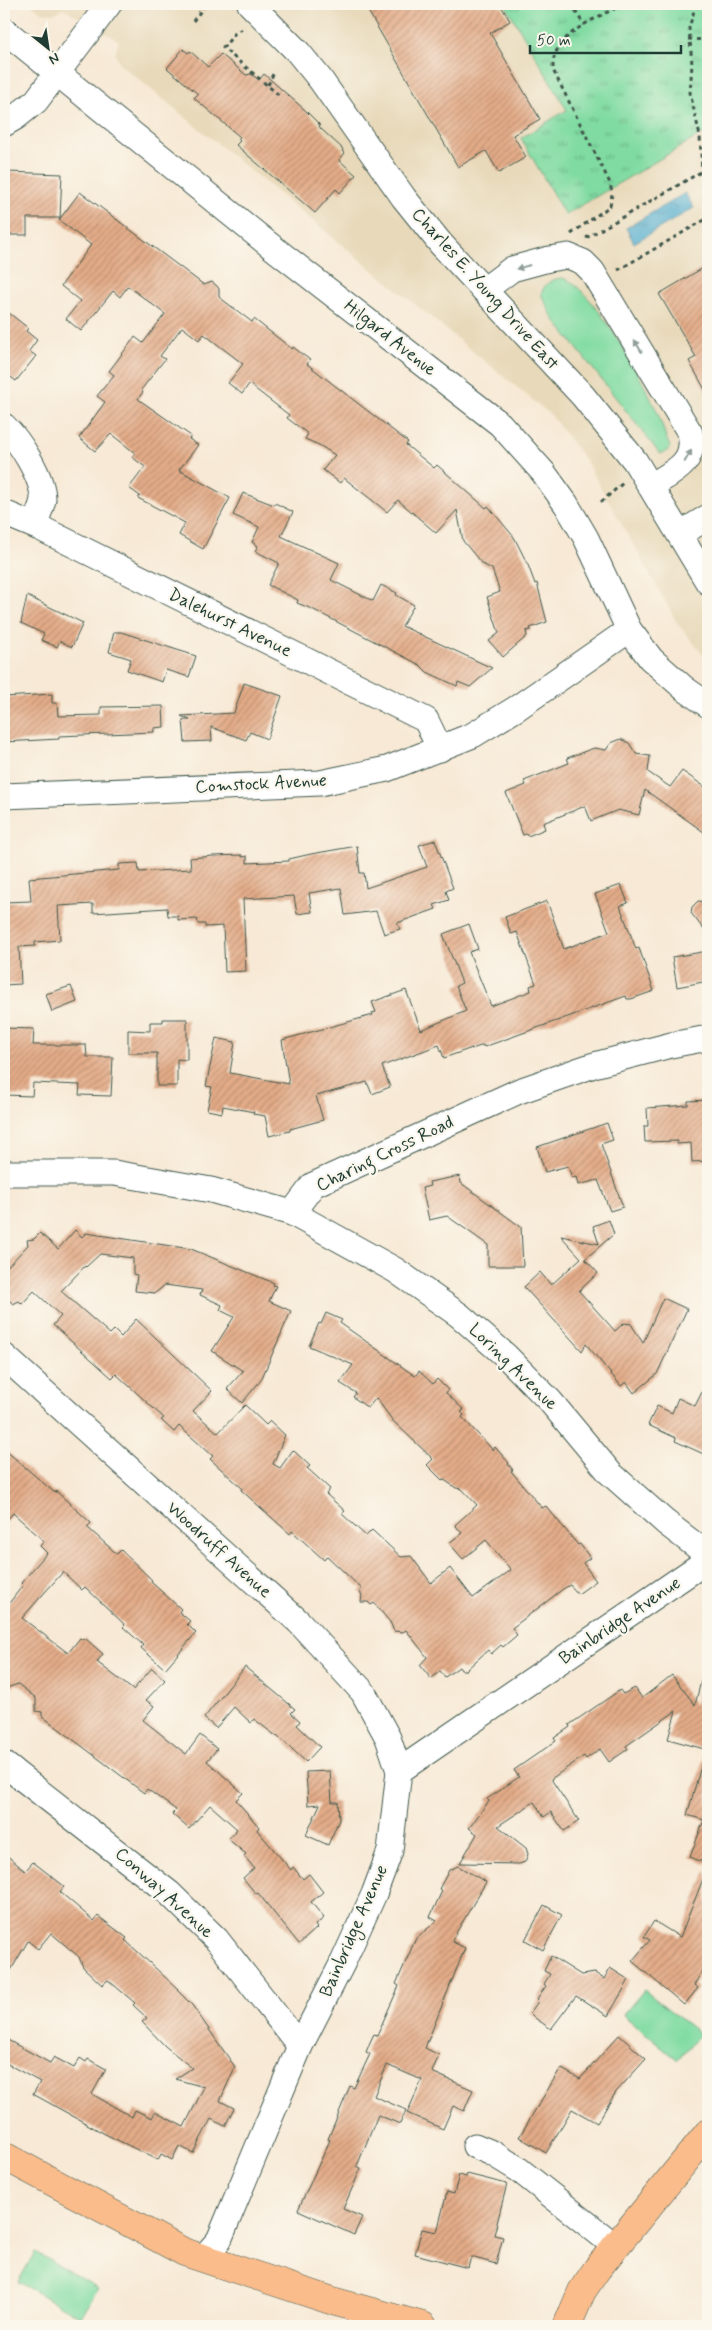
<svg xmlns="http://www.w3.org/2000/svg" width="712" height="2330" font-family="Mynerve,sans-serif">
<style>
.built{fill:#e8d9ba}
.grass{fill:#80dba2;stroke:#508c6b}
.park{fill:url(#park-tufts);stroke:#508c6b}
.water{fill:url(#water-ripples);stroke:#367480}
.building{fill:url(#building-hatch)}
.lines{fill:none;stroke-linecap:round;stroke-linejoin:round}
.minor-casing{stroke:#3f574c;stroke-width:27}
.major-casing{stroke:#3f574c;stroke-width:29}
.path{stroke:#3f574c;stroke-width:3;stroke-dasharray:4 4;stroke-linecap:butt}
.minor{stroke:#fff;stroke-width:25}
.major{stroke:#fabc8b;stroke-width:28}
.oneway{fill:#8f9e9a}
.labels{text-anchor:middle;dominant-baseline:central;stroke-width:4.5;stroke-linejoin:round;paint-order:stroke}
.street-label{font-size:18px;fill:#1f3d34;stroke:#fbf7ec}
</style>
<defs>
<pattern id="park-tufts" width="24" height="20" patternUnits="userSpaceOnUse" patternTransform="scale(1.25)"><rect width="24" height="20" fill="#80dba2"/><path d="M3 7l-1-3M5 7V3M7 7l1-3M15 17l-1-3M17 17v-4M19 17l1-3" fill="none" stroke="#68b385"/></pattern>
<pattern id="water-ripples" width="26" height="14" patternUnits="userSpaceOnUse" patternTransform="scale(1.25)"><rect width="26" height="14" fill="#4eaacc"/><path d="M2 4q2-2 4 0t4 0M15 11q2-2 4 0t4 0" fill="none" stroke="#408ca6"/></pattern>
<pattern id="building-hatch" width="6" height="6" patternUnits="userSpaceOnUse" patternTransform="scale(1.25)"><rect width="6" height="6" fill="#e4ac88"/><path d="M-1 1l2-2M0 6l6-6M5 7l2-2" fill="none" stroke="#b88d70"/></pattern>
</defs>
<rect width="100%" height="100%" fill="#fbf7ec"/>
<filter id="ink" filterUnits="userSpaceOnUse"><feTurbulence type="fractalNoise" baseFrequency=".02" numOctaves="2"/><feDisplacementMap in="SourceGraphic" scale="10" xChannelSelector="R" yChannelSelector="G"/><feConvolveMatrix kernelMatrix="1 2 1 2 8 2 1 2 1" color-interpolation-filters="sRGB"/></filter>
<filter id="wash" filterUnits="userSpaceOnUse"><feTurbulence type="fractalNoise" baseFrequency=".0096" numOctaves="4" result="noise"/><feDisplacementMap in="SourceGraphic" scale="20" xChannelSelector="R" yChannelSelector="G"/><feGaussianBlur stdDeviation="1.12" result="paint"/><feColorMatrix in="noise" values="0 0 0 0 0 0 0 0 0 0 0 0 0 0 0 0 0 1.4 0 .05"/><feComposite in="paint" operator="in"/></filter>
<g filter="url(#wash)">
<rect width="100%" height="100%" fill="#f7e9d5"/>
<path class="built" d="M31,4h677v656l-29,-34 -93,-165 -35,-46 -431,-351 -5,-11 4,-12 -56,-33 -8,5 -13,-1z"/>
<g class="grass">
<path d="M563,278c31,10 79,102 94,133 5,12 8,25 13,36l-3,4 -7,3 -107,-136 -12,-24c4,-11 10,-15 22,-16z"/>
<path d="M644,1990l56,44 -22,26 -55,-45z"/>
<path d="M35,2252l63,36 -17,29 -63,-35z"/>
</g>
<path class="park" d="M505,4h203v136l-4,-7 -139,82 -44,-77 46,-28z"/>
<path class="water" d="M685,193l9,15 -60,35 -8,-15z"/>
<g id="blocks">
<g class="building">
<path d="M364,4h136l10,17 -20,12 50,86 -27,16 13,22 -27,16 -13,-22 -28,16z"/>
<path d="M183,49l5,4 2,-2 18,16 13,-13 25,21 5,-1 8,6 5,-6 41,36 14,14 1,4 23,21 -1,2 3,2 -6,7 17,15 -16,18 -4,-4 -21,24 -79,-68 4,-4 -2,-2 2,-2 -46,-39 4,-4 -31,-26z"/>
<path d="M7,172l55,2 -2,44h-33v17h-23z"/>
<path d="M80,192l124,93 8,-3 5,4 2,3v8l33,25 2,-3 38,30 1,-2 17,13 -3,4 101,78 -2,3 28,23 3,-3 49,43 2,-2 26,31 14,28 7,19 2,-1 10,39 -17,6 1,2 -5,1 1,5 -24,21 -14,-16 10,-8 -12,-36 13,-5 -8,-23 -10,-5 -19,-23 -6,-31 -21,23 -38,-33 -11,12 -43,-34 -4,5 -17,-13 12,-15 -16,-10 -14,-6 3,-5 -21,-16 2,-3 -40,-31 -7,10 -14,-11 15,-19 -39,-30 -5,6 -17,-13 -22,29 5,3 -24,31 2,2 -5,7 53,37 -2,3 9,6 -19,25 51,28 -27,51 -24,-14 6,-12 -47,-25 2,-2 -11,-8 16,-21 -13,-10 3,-4 -24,-19 -16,17 -16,-13 26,-36 -8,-6 17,-21 -5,-4 26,-34 8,6 22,-29 -37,-28 -8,11 -7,-6 -32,40 -15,-12 14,-18 -19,-15 30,-41 -32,-25z"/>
<path d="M708,265v130l-19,-34 7,-4 -37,-63z"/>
<path d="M4,309l24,19 -2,3 11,9 -8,11 7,5 -20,25 -12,-9z"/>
<path d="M243,493l31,12 1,-2 18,9 -12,24 58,27 -8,17 42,21 8,-16 16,8 -1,2 18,10 -12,21 90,42 -22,19 -12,-5 -1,4 -30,-14 -7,-7 -108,-56 -15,-6 1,-3 -30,-15 11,-22 -24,-12 3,-5 -6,-4 7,-15 -26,-12z"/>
<path d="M27,596l56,27 -11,24 -12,-6 -3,6 -16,-7 3,-6 -23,-11z"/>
<path d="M114,632h7l75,24 -7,21 -23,-7 -4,12 -35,-12 4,-11 -22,-7z"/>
<path d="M244,683l38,13 -15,43 -17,-7 -4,8 -35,-13 1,14 -27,1 -2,-22h7l-9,-4 53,-3z"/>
<path d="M52,694v9h5l1,13 43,-1v-8l62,-1 1,21 -10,1v4l-95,4v3l-55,3v-45z"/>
<path d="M621,739l8,4 7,11 14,2 -2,16 22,15 12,-16 26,18v46l-63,-45 -6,25 -21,-5 -27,11 -6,-15 -42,17 2,6 -17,7 -1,-2 -4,1 -17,-42 20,-8 -2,-4 45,-18 -2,-5 27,-10 12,2 5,-7z"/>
<path d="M435,840l18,48 -7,3 3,9 -15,5 2,4 -39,14 3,6 -16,5 -8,-23 -31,4 -4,-27 -32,5 3,19 -15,2 -3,-18 -51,3 3,72 -21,1 -2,-46 -18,1v-3h-7l-1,-5 -19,1v-4h-10l-1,-8 -74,5v-9l-35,2 2,34 -25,2v4l-16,1 2,37 -17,1v-83l27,-1 -2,-23 90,-8v-6l19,-1 1,9 52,-3 -1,-11 23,-2 29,-1v2l5,-1v7l42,-2v-2l22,-5 46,-8 3,27h4l2,15 61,-21 -8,-22z"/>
<path d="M621,885l7,18 -8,3 16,43 3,-1 15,43 -23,8h-4l-1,-3 -142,51 -1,-2 -11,4v-1l-28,10 -5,-13 -57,21 8,21 -18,7 -5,-12 -51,14 7,24 -33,9v2l-21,5 -4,-20 -12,-2 1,-2 -31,-6 -1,7 -15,-3 5,-23 -6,-1 10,-48 19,4 -5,31 59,11 -7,-44 91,-25 -1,-2 4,-1 -4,-10 34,-12 15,40 45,-19 -10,-25 6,-3 -19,-49 26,-10 9,25 -9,3 22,54 40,-15 -1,-5 6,-2 -19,-52 -6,2 -6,-17 42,-16 17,48 45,-17 -14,-38z"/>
<path d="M698,901l10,1v33l-17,-22 1,-6z"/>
<path d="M708,951v30l-31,6 -5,-30z"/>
<path d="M71,986l6,16 -25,10 -6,-18z"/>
<path d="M163,1019h24v41l-10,-1v27h-20v-33h-29v-23l22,1v-9h13z"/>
<path d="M4,1028l30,1 -1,16h53l1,12h26l-2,39 -32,-1 1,-10 -47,-2 -1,13 -28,-1z"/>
<path d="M708,1100v61l-16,1 -1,-19 -14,1v-3l-32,1 -1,-16h4l-1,-18 41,-3v-4z"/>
<path d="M607,1123l6,17 -12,4 22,63 -13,4 -12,-31 -20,5 -2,-8 -4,1 -4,-12 -23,6 -8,-25z"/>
<path d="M460,1176l1,7 60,44 2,39h-35v-21l-41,-29 -18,4 -7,-32 8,-2 -1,-4z"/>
<path d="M609,1220l5,14 -29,25 13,14 -19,18 36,40 9,-8 7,1 12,19 20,-45 24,11 -30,65 -23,19 -8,-11 -5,4 -35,-42 -4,7 -58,-64 16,-15 11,13 30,-27 -20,-22 38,8 -6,-18z"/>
<path d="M75,1230l7,7 4,-4 105,16 83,34 -1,2 3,1 -7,15 22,10 -30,69 -19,23 -15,-14 16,-18 -31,-20 22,-34 -14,-7 2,-5 -22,-10 2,-5 -37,-5 -10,8 -20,-2 2,-16 -4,-1v-16l-33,-4 -14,13 -1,-1 -24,25 49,43 4,-4 7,7 15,-18 76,72 -19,20 25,22 27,-28 21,20 4,-4 15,14 -12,29 7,4 13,-18 17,16 -3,2 23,21 -4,5 19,17 -3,3 24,22 6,-6 29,27 10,-1 20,27 19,-15 23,30 38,-28 -25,-30 -23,19 -14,-16 13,-10 -7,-8 22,-20 -15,-16 -6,-1 -13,-9 -1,1 -15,-15 6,-6 -40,-38 -17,-23 -8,10 -15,-11 3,-4 -16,-10 13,-18 -44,-19 10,-23 2,1 5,-11 16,7 -2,3 75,53 4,-5 14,13 4,-5 11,11 -2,3 18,17 -3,2 3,3 -2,2 31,33 2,-3 14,16 -1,1 5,6 -2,1 31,37 4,-2 32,39 2,-1 10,14 -7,5 13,18 -18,13 -8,-9 -7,4 -51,39 5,7 -14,12 -2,-2 -10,9 -3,-4 -22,20h-5l-2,-3 -14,10 -5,-6 -9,8 -11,-14 7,-8 -21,-27 -3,2 -9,-1 -4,-9 -16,-19 -3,2 -3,-3h-7l1,-7 -3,-4 3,-2 -35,-33 -3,4 -32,-29 -2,3 -49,-44 1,-2 -32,-29 3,-3 -34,-30 -5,6 -13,-12 3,-2 -48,-44 -4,4 -59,-53 8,-9 -27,-25 -12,13 -3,-3 -6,3 -9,-9v-25l24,-25 -1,-5 7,-1 6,-6 18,16z"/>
<path d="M708,1380v76l-33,-15 1,-3 -28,-13 9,-19 15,7 6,-15 17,8z"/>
<path d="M4,1449l51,44 1,-2 35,32 -4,4 30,27 4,-4 31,30 -1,2 30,27 -2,3 11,9 -3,3 9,9 -31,36 -24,-21 2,-3 -20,-18 2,-2 -40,-38 -3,3 -19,-18 -41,46 46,35 12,-15 3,2 2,-2 18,16 -6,8 36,28 19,-22 13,12 -19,20 8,6 -11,14 43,34 14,-19 17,14 -10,12 36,32 -7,7 23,27 -2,3 34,40 2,-3 10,12 6,-5 14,18 -12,10 13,16 -9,7 2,3 -18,16 -41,-51 -2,1 -13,-16 11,-10 -10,-12 2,-2 -18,-15 9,-10 -27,-24 -21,24 -17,-15 4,-4 -29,-21 -3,4 -102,-77v-4l-6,-1v-13l-18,-14 -14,5v-85l3,2 16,-21 -2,-2 26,-30 -7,-7 4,-5 -31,-28 -9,11z"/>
<path d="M245,1667l50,42 -4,4 9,8 -3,4 23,22 -14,15 -29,-27 -1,1 -22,-17 -3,4 -17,-16 -18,21 -12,-10z"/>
<path d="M703,1673l5,1v76l-40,-11 8,-28 -50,35 2,3 -19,13 -9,-13 -14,10 -2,-3 -33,23 28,42 -15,10 -13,-19 -7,5 -10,-15 -36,24 28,22 2,6 -3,8 -6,2 -59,-1 17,-29 -8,-6 20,-27 -2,-2 32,-22 -5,-7 42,-29 -2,-3 16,-11 -1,-2 51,-35 3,4 12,-6 7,10 30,-23 23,30z"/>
<path d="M704,1756l4,1v107l-18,-7 14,-37 -17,-5z"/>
<path d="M330,1771l2,31h6l1,18 -11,25 -22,-10 14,-31 -12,1 -2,-33z"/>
<path d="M4,1853l21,18 8,-9 31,24 -4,6 34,29 4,-5 29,22 -2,2 53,49 -1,1 15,15 43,62 -15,34 14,7 -9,18 -14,-7 -18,34 -14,-7 -7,14 -11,-6 -3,6 -53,-26 -72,-40 7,-12 -36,-20v-24l46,25 4,-6 20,11 6,-10 6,4 2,-3 18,10 -14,25 40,23 3,-7 17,8 3,-6 29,15 20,-40 -29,-8 17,-11 -27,-22 -23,-24 5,-4 -14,-13 2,-2 -27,-23 -6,5 -19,-18 -4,-10 -28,-24 -13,16 -10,-8 -24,41z"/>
<path d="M458,1866l28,16 -34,58 1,2 12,6 -40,100 14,7 -7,17 41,18 -9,21 -11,-5 -10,23 -36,-16 15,-33 -35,-15 -13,31 32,14 -6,14 -22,-9 -21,51 4,2 -18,41 19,8 -8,18 -56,-25 32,-70 -2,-1 22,-53 4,2 16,-34 -4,-2 5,-12 3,-6 3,1 22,-49 -3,-2 20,-46 21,-17 -7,-4 12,-26 -3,-2 10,-19z"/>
<path d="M707,1869l1,92 -14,24 4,3 -14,17 -52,-44 18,-21 -6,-3 10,-16 26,16z"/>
<path d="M544,1905l18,10 -19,35 -18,-10z"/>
<path d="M551,1956l30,19 14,-2 9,6 6,-11 19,12 -21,36 -32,-20 -25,33 -16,-11 -5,-5 7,-10 1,-6 8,-11 -2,-2 6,-10 -6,-3z"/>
<path d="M619,2035l27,24 -30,33 -19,31 -25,-14 -26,44 -27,-16 40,-66 3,-2 18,10z"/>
<path d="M467,2174l40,10 -13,51 9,2 -7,27 -25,-7 -3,11 -53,-14 7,-25 15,3 10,-40 7,2 5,-19 7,2z"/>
</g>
</g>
</g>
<g filter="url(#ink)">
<use href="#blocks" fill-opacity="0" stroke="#3f574c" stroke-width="1"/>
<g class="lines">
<defs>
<g id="minor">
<path d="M250,4l48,48 22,27 84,119 37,46 142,152 52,65 73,121"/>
<path d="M4,30l263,213 233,181 43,48 23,32 20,34 43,92 22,29 34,30 23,16"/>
<path d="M4,124l12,-7 20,-16 73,-97"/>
<path d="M484,290l28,-21 37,-10 19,-3 15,6 9,9 98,162c7,30 -17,39 -39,53"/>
<path d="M4,426c15,14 39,51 39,73 -1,8 -6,18 -9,26"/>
<path d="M4,513l38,16 384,191 14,29"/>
<path d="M680,534l28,-17"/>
<path d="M4,796l316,-13 67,-14 86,-34 44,-27 112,-78"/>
<path d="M4,1173h110l97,17 81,23 21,-28 206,-94 75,-26 77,-20 37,-7"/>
<path d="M292,1213l103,57 64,45 47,41 44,45 60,72 55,49 43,33"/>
<path d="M4,1356l295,266 64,70 25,46 11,33"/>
<path d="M4,1764l165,129 48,47 83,106"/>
<path d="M475,2146l17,7 26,16 97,77"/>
<path d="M203,2258l16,-18 81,-194 43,-84 31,-68 16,-43 9,-80 309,-211"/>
</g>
<g id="major">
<path d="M4,2156l180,96 152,50 87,24"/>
<path d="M567,2326l15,-35 15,-22 111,-136"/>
</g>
</defs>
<use href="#minor" class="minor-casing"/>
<use href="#major" class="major-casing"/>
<g class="path">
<path d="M571,4l13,21"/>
<path d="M696,4l-7,24 3,36 -2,29 10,43 2,35 6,12"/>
<path d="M286,5v-1"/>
<path d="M193,21l13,-17h3"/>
<path d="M242,29l-7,4 -12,15 57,48"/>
<path d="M688,39l20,1"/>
<path d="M268,85l5,-11"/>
<path d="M571,234l39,-28 2,-12 -2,-11 -57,-113c0,-5 0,-11 2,-15 8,-25 48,-40 69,-51"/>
<path d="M586,238l115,-66"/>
<path d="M618,270l90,-52"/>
<path d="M601,502l22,-19"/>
</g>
<use href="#minor" class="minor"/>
<use href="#major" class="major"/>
</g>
<defs><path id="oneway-solid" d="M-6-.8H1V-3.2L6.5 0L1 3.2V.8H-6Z" transform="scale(1.25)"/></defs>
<g class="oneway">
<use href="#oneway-solid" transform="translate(523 267) rotate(164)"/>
<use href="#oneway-solid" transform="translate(638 346) rotate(-121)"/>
<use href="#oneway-solid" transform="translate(688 456) rotate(-60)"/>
</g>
</g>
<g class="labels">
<g class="street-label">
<text transform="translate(485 289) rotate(48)">Charles E. Young Drive East</text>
<text transform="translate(390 338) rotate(38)">Hilgard Avenue</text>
<text transform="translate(230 623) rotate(26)">Dalehurst Avenue</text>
<text transform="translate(261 784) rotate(-3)">Comstock Avenue</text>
<text transform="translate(385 1154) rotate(-26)">Charing Cross Road</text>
<text transform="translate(513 1367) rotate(44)">Loring Avenue</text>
<text transform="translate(219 1550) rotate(42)">Woodruff Avenue</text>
<text transform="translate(620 1621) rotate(-34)">Bainbridge Avenue</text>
<text transform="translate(164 1893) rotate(42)">Conway Avenue</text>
<text transform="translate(354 1931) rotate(-66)">Bainbridge Avenue</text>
</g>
</g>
<rect width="712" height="2330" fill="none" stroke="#fbf7ec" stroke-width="20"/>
<g transform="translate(48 48) rotate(150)" stroke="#fbf7ec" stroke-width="4" paint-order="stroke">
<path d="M0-4L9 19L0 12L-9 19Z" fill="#1f3d34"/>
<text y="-8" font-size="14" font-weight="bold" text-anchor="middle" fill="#1f3d34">N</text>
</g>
<path d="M530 45v8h151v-8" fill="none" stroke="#1f3d34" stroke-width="2.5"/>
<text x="537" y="45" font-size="15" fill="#1f3d34" stroke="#fbf7ec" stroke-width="4" paint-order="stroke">50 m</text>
</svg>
